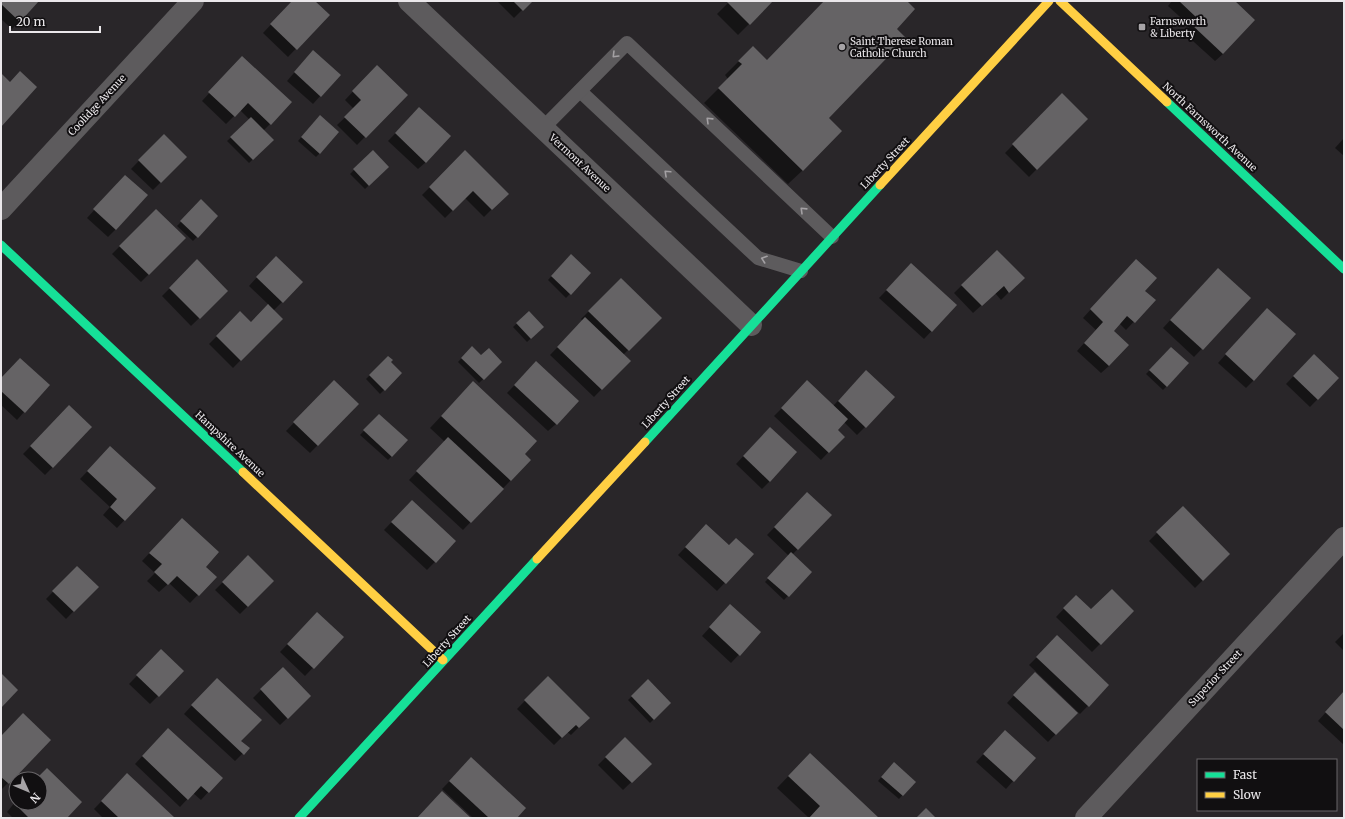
<svg xmlns="http://www.w3.org/2000/svg" width="1345" height="819" font-family="Merriweather,serif">
<style>
.shadow{fill:#0007}
.building{fill:#656365}
.lines{fill:none;stroke-linecap:round;stroke-linejoin:round}
.lane{stroke:#5d5b5d;stroke-width:14}
.street{stroke:#5d5b5d;stroke-width:22}
.fast{stroke:#16e098;stroke-width:9}
.slow{stroke:#ffcf43;stroke-width:9}
.oneway{stroke:#a4a1a4}
.poi-dot{fill:#a6a3a6;stroke:#110f11;stroke-width:1.5}
.labels{text-anchor:middle;dominant-baseline:central;stroke-width:4;stroke-linejoin:round;paint-order:stroke}
.poi-label{font-size:10px;fill:#eae7ea;stroke:#110f11;text-anchor:start}
.street-label{font-size:10px;fill:#eae7ea;stroke:#110f11}
</style>
<rect width="100%" height="100%" fill="#292629"/>
<g class="shadow">
<path d="M1,1h37l-26,28 -11,-10z"/>
<path d="M293,1h21l14,14 -40,42 -25,-24z"/>
<path d="M497,1h34l-17,17z"/>
<path d="M730,1h42l-34,34 -21,-21z"/>
<path d="M825,1h80l-10,28 -68,89 -24,52 -15,14 -84,-81 24,-24 -3,-4 28,-28 14,14z"/>
<path d="M1172,1h61l-10,53 -8,7 -31,-28 6,-7 -22,-20z"/>
<path d="M306,59l33,16 -26,29 -26,-23z"/>
<path d="M235,65l35,59 -7,7 10,9 -24,23 -22,-22 23,-21 -10,-10 -14,14 -24,-23z"/>
<path d="M377,66l29,29 -49,50 -20,-20 17,-16 -9,-9z"/>
<path d="M1062,95l24,24 -57,58 -24,-24z"/>
<path d="M412,116l14,46 -8,7 -30,-28z"/>
<path d="M316,120l4,33 -4,4 -18,-16z"/>
<path d="M164,135l22,22 -33,33 -22,-21z"/>
<path d="M1344,138v18l-9,-8z"/>
<path d="M373,151l15,16 -23,22 -15,-15z"/>
<path d="M465,152l42,42 -23,23 -19,-19 -20,20 -23,-23z"/>
<path d="M118,184l-2,45 -8,8 -21,-19z"/>
<path d="M201,201l16,15 -24,25 -16,-15z"/>
<path d="M156,210l29,28 -44,44 -29,-28z"/>
<path d="M997,251l26,27 -22,22 -6,-7 -22,20 -19,-20z"/>
<path d="M571,255l19,18 -24,25 -18,-18z"/>
<path d="M197,261l30,30 -36,35 -29,-30z"/>
<path d="M268,265l14,37 -9,9 8,8 -48,49 -24,-24 31,-31 11,10 18,-18 -20,-19z"/>
<path d="M1128,268l16,23 10,9 -28,30 -7,-7 -7,8 -3,35 -8,7 -24,-22 19,-21 -13,-12z"/>
<path d="M904,272l52,33 -32,34 -45,-41z"/>
<path d="M1210,277l40,21 -56,59 -31,-29z"/>
<path d="M621,279l39,39 -37,37 6,6 -35,36 -44,-42 33,-34 -2,-2z"/>
<path d="M1267,309l-13,71 -8,8 -28,-25z"/>
<path d="M529,312l14,15 -16,15 -14,-15z"/>
<path d="M472,347l9,9 20,6 -22,21 -21,-21z"/>
<path d="M1171,348l17,16 -25,26 -17,-16z"/>
<path d="M388,357l2,5 11,11 -21,21 -14,-15z"/>
<path d="M1306,363l32,15 -28,29 -24,-23z"/>
<path d="M529,370l27,54 -8,7 -41,-38z"/>
<path d="M1,379l23,33 -7,8 -16,-15z"/>
<path d="M859,379l6,48 -8,8 -13,-13 -7,8 6,7 -22,23 -47,-44 26,-26 33,16z"/>
<path d="M334,381l24,23 -48,49 -24,-22z"/>
<path d="M473,382l50,72 7,6 -67,70 -54,-50 36,-38 -15,-14z"/>
<path d="M69,407l22,21 -46,47 -22,-21z"/>
<path d="M379,415l13,41 -4,4 -28,-25z"/>
<path d="M762,436l8,45 -8,8 -26,-25z"/>
<path d="M103,455l52,33 -38,40 -14,-13 7,-8 -30,-28z"/>
<path d="M800,501l30,14 -38,40 18,17 -26,28 -19,-18 24,-26 -22,-21z"/>
<path d="M1183,507l46,47 -34,34 -46,-47z"/>
<path d="M404,509l51,32 -28,29 -43,-40z"/>
<path d="M174,527l30,40 11,10 -25,26 -21,-20 -10,9 -12,-11 8,-8 -13,-12z"/>
<path d="M699,533l53,21 -35,37 -39,-36z"/>
<path d="M248,557l25,24 -33,33 -25,-24z"/>
<path d="M77,567l20,20 -31,32 -20,-20z"/>
<path d="M1076,596l15,15h42l-41,41 -36,-35z"/>
<path d="M317,613l25,24 -37,39 -25,-24z"/>
<path d="M723,613l37,19 -29,31 -29,-27z"/>
<path d="M1344,633v18l-9,-9z"/>
<path d="M1057,637l51,48 -28,29 -51,-49z"/>
<path d="M161,651l22,20 -33,33 -21,-20z"/>
<path d="M283,668l19,36 -22,21 -27,-27z"/>
<path d="M548,677l40,41 -17,17 -4,-3 -13,13 -37,-36z"/>
<path d="M648,681l22,22 -20,20 -22,-23z"/>
<path d="M1027,681l49,32 -28,29 -41,-39z"/>
<path d="M209,687l31,54 8,7 -13,13 -51,-47z"/>
<path d="M1344,692v53l-26,-24z"/>
<path d="M1,737l49,3 -49,50z"/>
<path d="M160,737l61,41 -20,22 -8,-7 -13,14 -45,-43z"/>
<path d="M625,738l25,26 -27,26 -25,-25z"/>
<path d="M998,739l15,42 -7,8 -30,-27z"/>
<path d="M464,766l51,52h-42l-31,-29z"/>
<path d="M798,766l79,52h-68l-32,-30z"/>
<path d="M890,767l24,15 -15,17 -21,-18z"/>
<path d="M47,769l18,49h-52l-6,-6 9,-11v2h24v-24h-3z"/>
<path d="M120,782l54,36h-71l-9,-9z"/>
</g>
<g class="building">
<path d="M1,1h38l-19,21 -19,-18z"/>
<path d="M292,1h23l15,14 -33,35 -27,-26z"/>
<path d="M513,1h20l-10,10z"/>
<path d="M729,1h44l-23,24 -23,-23z"/>
<path d="M824,1h83l8,8 -18,20 9,9 -77,80 13,13 -39,40 -85,-83 24,-24 -4,-3 15,-15 14,14z"/>
<path d="M1179,1h56l20,19 -32,34 -32,-30 6,-6z"/>
<path d="M313,50l28,25 -20,22 -27,-25z"/>
<path d="M242,56l50,46 -21,23 -23,-22 -13,14 -27,-25z"/>
<path d="M377,65l31,30 -42,43 -22,-21 17,-17 -9,-9z"/>
<path d="M20,71l17,16 -36,40v-54l9,9z"/>
<path d="M1062,93l26,26 -51,51 -25,-26z"/>
<path d="M419,107l32,29 -25,27 -31,-30z"/>
<path d="M320,115l19,17 -19,22 -19,-17z"/>
<path d="M251,117l23,23 -21,20 -23,-23z"/>
<path d="M164,134l23,23 -26,26 -23,-23z"/>
<path d="M373,150l16,17 -20,19 -16,-17z"/>
<path d="M465,150l44,44 -17,16 -19,-19 -20,20 -24,-24z"/>
<path d="M125,175l23,20 -32,35 -23,-21z"/>
<path d="M201,199l17,17 -20,22 -18,-17z"/>
<path d="M156,209l30,29 -37,37 -30,-29z"/>
<path d="M997,250l28,28 -16,15 -5,-7 -22,20 -21,-21z"/>
<path d="M571,254l20,19 -20,22 -20,-19z"/>
<path d="M276,256l27,26 -20,21 -27,-26z"/>
<path d="M197,259l31,32 -28,28 -31,-31z"/>
<path d="M1136,259l21,19 -12,13 11,9 -21,23 -8,-7 -13,15 15,14 -20,21 -25,-23 19,-21 -13,-13z"/>
<path d="M911,263l46,42 -25,27 -46,-42z"/>
<path d="M1218,268l33,30 -48,52 -33,-30z"/>
<path d="M621,278l41,40 -33,33 -41,-40z"/>
<path d="M268,304l15,15 -42,42 -25,-25 24,-25 11,11z"/>
<path d="M1267,308l29,26 -42,47 -29,-27z"/>
<path d="M529,311l15,16 -13,12 -15,-16z"/>
<path d="M585,317l46,44 -29,29 -45,-43z"/>
<path d="M472,346l9,9 8,-7 13,14 -18,18 -23,-22z"/>
<path d="M1171,347l18,16 -22,24 -18,-17z"/>
<path d="M1314,354l25,24 -21,22 -25,-24z"/>
<path d="M388,356l5,4 -2,2 11,11 -17,18 -16,-16z"/>
<path d="M20,358l30,27 -25,28 -24,-22v-13z"/>
<path d="M536,361l43,40 -22,24 -43,-40z"/>
<path d="M866,370l29,27 -29,31 -28,-27z"/>
<path d="M334,380l25,24 -41,42 -25,-24z"/>
<path d="M807,380l41,39 -10,11 7,7 -16,16 -48,-45z"/>
<path d="M473,381l64,60 -12,13 6,6 -20,21 -70,-65z"/>
<path d="M69,405l23,22 -39,41 -23,-22z"/>
<path d="M379,414l29,26 -16,17 -29,-27z"/>
<path d="M770,427l27,25 -27,30 -27,-26z"/>
<path d="M448,437l56,52 -33,34 -55,-52z"/>
<path d="M110,446l46,42 -31,33 -15,-14 7,-8 -30,-28z"/>
<path d="M807,492l25,23 -34,35 -24,-23z"/>
<path d="M412,500l44,41 -20,22 -45,-41z"/>
<path d="M1183,506l47,48 -27,27 -47,-49z"/>
<path d="M182,518l37,34 -13,15 11,10 -18,19 -22,-20 -9,9 -14,-13 8,-8 -13,-11z"/>
<path d="M706,524l23,21 7,-7 18,16 -28,30 -41,-37z"/>
<path d="M791,552l21,20 -23,25 -22,-19z"/>
<path d="M248,555l26,26 -26,26 -26,-25z"/>
<path d="M77,566l22,21 -25,25 -22,-21z"/>
<path d="M1112,589l22,22 -33,34 -38,-37 13,-13 15,14z"/>
<path d="M730,604l31,28 -21,24 -31,-29z"/>
<path d="M317,612l27,25 -30,32 -27,-25z"/>
<path d="M1057,635l52,50 -20,22 -53,-50z"/>
<path d="M161,649l23,22 -25,26 -23,-22z"/>
<path d="M283,667l28,29 -23,23 -28,-30z"/>
<path d="M1035,672l43,41 -22,22 -43,-40z"/>
<path d="M1,673l17,17 -17,18z"/>
<path d="M548,676l42,42 -11,10 -3,-3 -14,13 -38,-38z"/>
<path d="M217,678l45,42 -21,21 9,7 -6,7 -53,-50z"/>
<path d="M648,679l23,24 -17,17 -23,-24z"/>
<path d="M1344,691v39l-19,-18z"/>
<path d="M23,713l28,27 -42,44 -8,-7v-41z"/>
<path d="M168,728l55,50 -14,15 -8,-7 -13,14 -46,-44z"/>
<path d="M1005,730l31,28 -22,24 -31,-28z"/>
<path d="M625,737l27,27 -20,19 -27,-26z"/>
<path d="M810,753l69,65h-70l11,-12 -32,-30z"/>
<path d="M471,757l55,51 -9,10h-28l-40,-37z"/>
<path d="M894,762l22,20 -13,14 -22,-19z"/>
<path d="M47,768l35,34 -15,16h-38l-15,-15 2,-2v2h24v-24h-4z"/>
<path d="M127,773l48,45h-56l-18,-17z"/>
<path d="M442,791l29,27h-54z"/>
<path d="M926,808l10,10h-20z"/>
</g>
<g class="lines">
<g class="lane">
<path d="M580,91l178,167 43,13"/>
<path d="M543,128l84,-85 205,194"/>
</g>
<g class="street">
<path d="M409,1l342,324"/>
<path d="M1,209l192,-208"/>
<path d="M1086,818l258,-280"/>
</g>
<g class="fast">
<path d="M1167,102l177,167"/>
<path d="M1,245l242,227"/>
<path d="M645,442l235,-257"/>
<path d="M299,818l238,-259"/>
</g>
<g class="slow">
<path d="M1060,1l107,101"/>
<path d="M880,185l169,-184"/>
<path d="M243,472l200,188"/>
<path d="M537,559l108,-117"/>
</g>
</g>
<defs><path id="oneway-chevron" d="M-2-3.5L2.5 0L-2 3.5" fill="none" stroke-width="1.6" stroke-linecap="round" stroke-linejoin="round"/></defs>
<g class="oneway">
<use href="#oneway-chevron" transform="translate(615 55) rotate(135)"/>
<use href="#oneway-chevron" transform="translate(709 120) rotate(-136)"/>
<use href="#oneway-chevron" transform="translate(667 173) rotate(-137)"/>
<use href="#oneway-chevron" transform="translate(803 210) rotate(-136)"/>
<use href="#oneway-chevron" transform="translate(764 259) rotate(-161)"/>
</g>
<g class="poi-dot">
<rect x="1138" y="23" width="8" height="8" rx="2"/>
<circle cx="842" cy="47" r="4"/>
</g>
<g class="labels">
<g class="poi-label">
<text x="1150" y="21">Farnsworth<tspan x="1150" dy="12">&amp; Liberty</tspan></text>
<text x="850" y="41">Saint Therese Roman<tspan x="850" dy="12">Catholic Church</tspan></text>
</g>
<g class="street-label">
<text transform="translate(97 105) rotate(-47)">Coolidge Avenue</text>
<text transform="translate(1210 127) rotate(43)">North Farnsworth Avenue</text>
<text transform="translate(580 163) rotate(43)">Vermont Avenue</text>
<text transform="translate(885 163) rotate(-47)">Liberty Street</text>
<text transform="translate(666 402) rotate(-48)">Liberty Street</text>
<text transform="translate(230 444) rotate(43)">Hampshire Avenue</text>
<text transform="translate(447 641) rotate(-48)">Liberty Street</text>
<text transform="translate(1215 678) rotate(-47)">Superior Street</text>
</g>
</g>
<rect width="1345" height="819" fill="none" stroke="#eae7ea" stroke-width="4"/>
<rect x="1197" y="759" width="140" height="52" fill="#110f11" stroke="#686568"/>
<rect x="1205" y="772" width="20" height="6" fill="#16e098" stroke="#686568"/>
<text x="1233" y="779" font-size="12" fill="#eae7ea">Fast</text>
<rect x="1205" y="792" width="20" height="6" fill="#ffcf43" stroke="#686568"/>
<text x="1233" y="799" font-size="12" fill="#eae7ea">Slow</text>
<g transform="translate(28 791) rotate(134)"><circle r="19" fill="#110f11" stroke="#686568"/>
<path d="M0-3L7 15L0 10L-7 15Z" fill="#a6a3a6"/>
<text y="-6" font-size="11" font-weight="bold" text-anchor="middle" fill="#eae7ea">N</text>
</g>
<path d="M10 26v6h90v-6" fill="none" stroke="#eae7ea" stroke-width="2"/>
<text x="16" y="26" font-size="12" fill="#eae7ea" stroke="#110f11" stroke-width="3" paint-order="stroke">20 m</text>
</svg>
